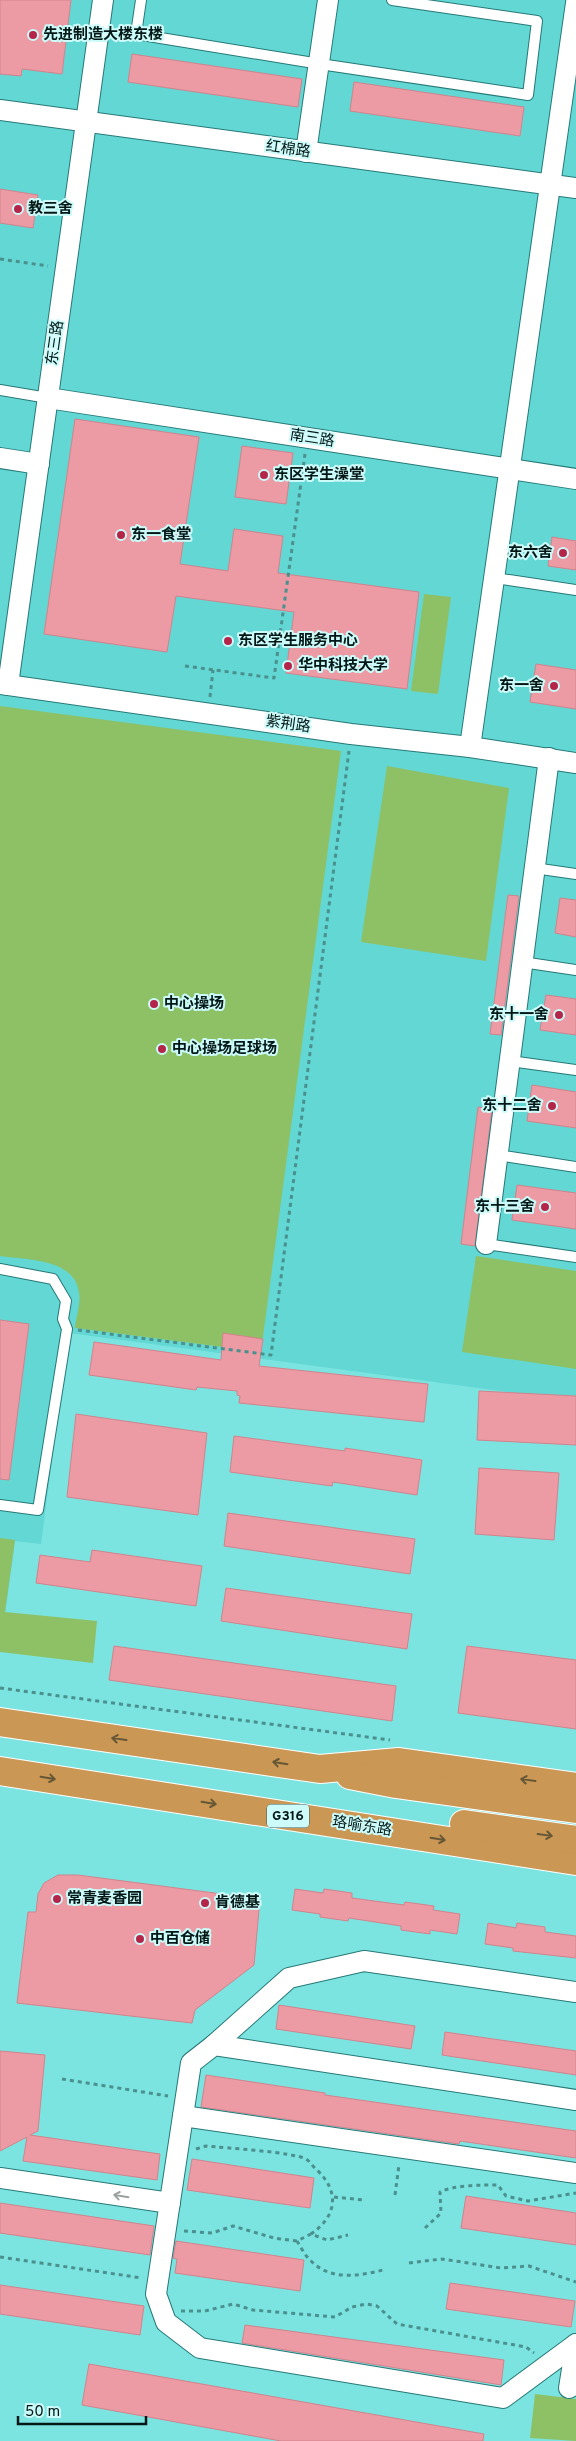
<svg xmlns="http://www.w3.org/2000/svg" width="576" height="2441" font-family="Overpass,'Noto Sans SC',sans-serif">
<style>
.built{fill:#62d7d4}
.green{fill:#8ec165}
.building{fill:#ec9ba4;stroke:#d1838c}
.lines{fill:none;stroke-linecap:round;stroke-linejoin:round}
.lane-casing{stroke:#267977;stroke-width:12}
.street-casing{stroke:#267977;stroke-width:22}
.highway-casing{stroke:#fff;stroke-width:30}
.path{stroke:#4a918e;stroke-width:3;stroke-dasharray:4 4;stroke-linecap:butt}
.lane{stroke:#fff;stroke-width:10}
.street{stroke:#fff;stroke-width:20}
.highway{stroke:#ca9755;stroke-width:28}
.oneway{stroke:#665736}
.oneway2{stroke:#9aa2a2}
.poi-dot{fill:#b52449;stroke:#ccfbf9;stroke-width:2}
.labels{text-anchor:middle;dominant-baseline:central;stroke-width:4;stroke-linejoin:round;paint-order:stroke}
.shield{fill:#ccfbf9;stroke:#3f5b5a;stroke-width:1}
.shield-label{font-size:14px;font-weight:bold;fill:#021716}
.poi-label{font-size:15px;font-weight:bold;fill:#021716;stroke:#ccfbf9;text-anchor:start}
.street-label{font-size:15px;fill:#021716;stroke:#ccfbf9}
</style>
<rect width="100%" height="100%" fill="#7ce4e0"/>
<path class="built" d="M0,0h576v1401l-507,-68 -28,211 -26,-3 -15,111z"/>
<g class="green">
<path d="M424,594l27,3 -13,97 -27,-3z"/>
<path d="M0,706l341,45 -80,601 -186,-24c1,-11 6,-25 4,-35 -4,-35 -53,-33 -79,-37z"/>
<path d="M387,766l122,22 -23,173 -125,-19z"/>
<path d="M476,1256l100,15v98l-114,-17z"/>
<path d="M0,1538l15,2 -10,72 92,9 -4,42 -93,-11z"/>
<path d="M535,2394l41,5v42l-46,-3z"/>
</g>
<g class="building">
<path d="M0,0h71l-9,74 -40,-5 -1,7 -21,-2z"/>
<path d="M132,54l170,25 -4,28 -170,-25z"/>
<path d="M354,82l170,25 -4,29 -170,-25z"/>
<path d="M0,189l38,6 -5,33 -33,-5z"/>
<path d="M75,419l124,18 -19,127 48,7 6,-42 49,7 -5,37 141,19 -12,97 -121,-16 8,-61 -118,-16 -9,56 -123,-18z"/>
<path d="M242,446l51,7 -7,51 -51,-7z"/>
<path d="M552,537l24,4v29l-28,-4z"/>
<path d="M536,664l40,6v39l-46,-7z"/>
<path d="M508,895l11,1 -18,139 -11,-1z"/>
<path d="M560,898l16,2v37l-21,-4z"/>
<path d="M546,995l30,4v36l-36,-5z"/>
<path d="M532,1085l44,7v36l-49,-7z"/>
<path d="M478,1107l14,2 -17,137 -14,-2z"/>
<path d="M517,1185l59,8v36l-64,-9z"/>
<path d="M0,1320l29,4 -20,156 -9,-1z"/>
<path d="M223,1333l40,6 -4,27 169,18 -4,38 -185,-19 1,-7 -3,-1v-4l-40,-4 -1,3 -107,-15 5,-33 127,18z"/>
<path d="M479,1391l97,5v49l-99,-5z"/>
<path d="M76,1414l131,19 -9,82 -131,-18z"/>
<path d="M234,1436l111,15v-3l77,12 -5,35 -84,-13 -1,4 -102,-14z"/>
<path d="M479,1468l80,5 -5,67 -79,-6z"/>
<path d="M228,1513l187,26 -5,35 -186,-28z"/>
<path d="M92,1550l110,16 -6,40 -160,-23 4,-28 50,7z"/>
<path d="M226,1588l186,26 -5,35 -186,-28z"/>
<path d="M114,1646l282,40 -4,35 -283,-41z"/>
<path d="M467,1646l109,14v69l-118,-16z"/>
<path d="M58,1875h20l182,24 -6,66 -59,45 -3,13 -175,-20 11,-91h8l2,-18 6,-11z"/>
<path d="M295,1889l28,4 1,-4 28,4v5l52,7 1,-3 29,4 -1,4 27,4 -3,20 -27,-4v4l-29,-4v-4l-52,-8 -1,3 -28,-4v-3l-28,-4z"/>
<path d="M488,1923l28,5 1,-5 28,4v5l31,4v22l-63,-7v-3l-28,-4z"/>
<path d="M279,2005l136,21 -4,23 -135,-20z"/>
<path d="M445,2032l131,19v24l-134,-20z"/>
<path d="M0,2051l45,4 -7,76 -8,4 130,19 -3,26 -134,-19 4,-24 -27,14z"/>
<path d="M206,2075l119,18v2l251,36v27l-116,-17 -1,3 -258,-37z"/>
<path d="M192,2159l122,19 -4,30 -123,-18z"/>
<path d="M466,2196l110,17v32l-115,-17z"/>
<path d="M0,2203l154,23 -4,29 -150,-22z"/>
<path d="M176,2241l128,19 -4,31 -125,-18 2,-14 -4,-1z"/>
<path d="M450,2283l125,18 -4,26 -125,-18z"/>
<path d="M0,2285l144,21 -4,29 -140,-21z"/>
<path d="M245,2325l259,35 -3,25 -259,-42z"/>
<path d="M89,2364l395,70 -1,7h-202l-199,-36z"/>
</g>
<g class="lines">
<defs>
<g id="lane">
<path d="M141,0l-5,34 184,30 208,31 9,-74 -145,-21"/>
<path d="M0,390l48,8"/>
<path d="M495,578l81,12"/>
<path d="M534,868l42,6"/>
<path d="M522,962l54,8"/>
<path d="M510,1061l66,9"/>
<path d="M497,1155l79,12"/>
<path d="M486,1244l90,13"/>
<path d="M0,1269l53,10 13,22 -3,18 4,10 -29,181 -38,-5"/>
</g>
<g id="street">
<path d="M0,110l576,78"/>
<path d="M306,152l22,-152"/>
<path d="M48,398l528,81"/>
<path d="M0,458l39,6"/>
<path d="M0,684l351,50 119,13 106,16"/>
<path d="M8,685l95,-685"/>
<path d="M470,747c37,-248 69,-496 106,-744"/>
<path d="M486,1244l63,-486"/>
<path d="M214,2045l75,-67 75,-17 212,31"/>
<path d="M576,2100l-362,-55 -23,18 -35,231 10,28 34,26 303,50 73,-54"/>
<path d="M183,2116l393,57"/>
<path d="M0,2178l170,25"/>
<path d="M569,2388l7,-44"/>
</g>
<g id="highway">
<path d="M0,1722l320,47 79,-7 177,25"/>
<path d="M0,1771l576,90"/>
<path d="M350,1775l46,9 180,25"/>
<path d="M464,1824l112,16"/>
</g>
</defs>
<use href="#lane" class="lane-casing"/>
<use href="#street" class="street-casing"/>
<use href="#highway" class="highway-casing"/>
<g class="path">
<path d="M0,259l48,7"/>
<path d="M185,666l89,12 31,-224"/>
<path d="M210,697l3,-27"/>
<path d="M78,1330l193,25 78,-604"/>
<path d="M0,1688l390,52"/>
<path d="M62,2079l106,17"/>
<path d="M196,2149l10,-3c19,2 87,6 100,13 4,2 7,8 11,11 23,22 20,46 -6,64"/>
<path d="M395,2195l4,-30"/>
<path d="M334,2197l30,3"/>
<path d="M425,2228l16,-15 -1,-21c14,-7 42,-7 58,-7l8,11 22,5 48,-8"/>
<path d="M184,2231l28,2 21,-7 41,12 23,3 14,-7 16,6 21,-5"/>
<path d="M297,2241c4,6 8,15 14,20 20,20 48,15 72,9"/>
<path d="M0,2257l142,21"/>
<path d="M409,2263l33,-4 59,9 28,-2 47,16"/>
<path d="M181,2311h24l28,-7 20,6 82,7 17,-10 14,-3 11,2 20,18 129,23 8,6"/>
</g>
<use href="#lane" class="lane"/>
<use href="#street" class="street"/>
<use href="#highway" class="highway"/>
</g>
<defs><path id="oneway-shaft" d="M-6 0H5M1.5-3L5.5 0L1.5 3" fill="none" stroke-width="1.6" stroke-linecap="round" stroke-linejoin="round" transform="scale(1.25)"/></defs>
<g class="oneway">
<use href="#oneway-shaft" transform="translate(119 1739) rotate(-172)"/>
<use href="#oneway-shaft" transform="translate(280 1763) rotate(-171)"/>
<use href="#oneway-shaft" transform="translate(48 1778) rotate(9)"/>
<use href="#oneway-shaft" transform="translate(528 1780) rotate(-172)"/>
<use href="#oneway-shaft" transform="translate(209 1803) rotate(9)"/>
<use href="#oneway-shaft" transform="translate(545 1835) rotate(8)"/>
<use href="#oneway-shaft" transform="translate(438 1839) rotate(9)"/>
</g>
<use class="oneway2" href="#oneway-shaft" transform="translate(121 2196) rotate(-171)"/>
<g class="poi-dot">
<circle cx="33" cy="35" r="5"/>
<circle cx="18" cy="209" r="5"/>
<circle cx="264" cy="475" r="5"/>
<circle cx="121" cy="535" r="5"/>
<circle cx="563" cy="553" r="5"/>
<circle cx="228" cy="641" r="5"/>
<circle cx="288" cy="666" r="5"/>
<circle cx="554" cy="686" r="5"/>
<circle cx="154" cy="1004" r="5"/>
<circle cx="559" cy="1015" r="5"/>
<circle cx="162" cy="1049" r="5"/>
<circle cx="552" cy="1106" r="5"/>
<circle cx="545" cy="1207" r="5"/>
<circle cx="57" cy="1899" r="5"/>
<circle cx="205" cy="1903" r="5"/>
<circle cx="140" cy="1939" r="5"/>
</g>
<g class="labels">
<rect class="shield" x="267" y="1804.5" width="42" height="23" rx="4"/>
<g class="shield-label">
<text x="288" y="1816">G316</text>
</g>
<g class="poi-label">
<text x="43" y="35">先进制造大楼东楼</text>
<text x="28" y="209">教三舍</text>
<text x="274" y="475">东区学生澡堂</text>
<text x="131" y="535">东一食堂</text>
<text x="553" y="553" text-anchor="end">东六舍</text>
<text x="238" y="641">东区学生服务中心</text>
<text x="298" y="666">华中科技大学</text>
<text x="544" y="686" text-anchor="end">东一舍</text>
<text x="164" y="1004">中心操场</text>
<text x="549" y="1015" text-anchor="end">东十一舍</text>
<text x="172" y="1049">中心操场足球场</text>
<text x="542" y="1106" text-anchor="end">东十二舍</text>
<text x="535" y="1207" text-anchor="end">东十三舍</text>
<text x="67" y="1899">常青麦香园</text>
<text x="215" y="1903">肯德基</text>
<text x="150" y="1939">中百仓储</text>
</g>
<g class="street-label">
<text transform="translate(288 150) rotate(8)">红棉路</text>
<text transform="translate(56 343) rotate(-82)">东三路</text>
<text transform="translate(312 439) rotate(9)">南三路</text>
<text transform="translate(288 725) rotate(8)">紫荆路</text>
<text transform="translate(362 1827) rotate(9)">珞喻东路</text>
</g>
</g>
<path d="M18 2416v8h128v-8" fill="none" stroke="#021716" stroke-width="2.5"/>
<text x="25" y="2416" font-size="15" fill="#021716" stroke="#ccfbf9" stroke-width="4" paint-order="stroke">50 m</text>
</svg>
